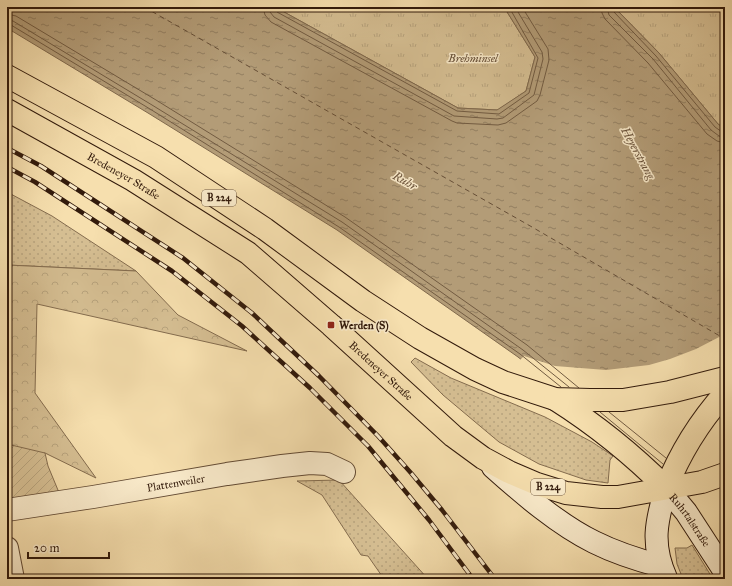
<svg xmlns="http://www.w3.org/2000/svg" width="732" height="586" font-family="'IM FELL Great Primer',serif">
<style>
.grass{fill:url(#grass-dots);stroke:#846c4e}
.forest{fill:url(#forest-crowns);stroke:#846c4e}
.park{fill:url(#park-tufts);stroke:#846c4e}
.garden{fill:url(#garden-furrows);stroke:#846c4e}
.water{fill:url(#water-ripples);stroke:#7f684c}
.pier{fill:#f6dfae}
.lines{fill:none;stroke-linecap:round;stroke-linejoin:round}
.shore{stroke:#725b41;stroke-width:1}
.ferry{stroke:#664e36;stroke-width:1;stroke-dasharray:5 4;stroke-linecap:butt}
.street-casing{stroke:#634b34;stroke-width:24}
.secondary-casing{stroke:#321a0b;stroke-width:24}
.primary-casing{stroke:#321a0b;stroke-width:24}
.street{stroke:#f9eaca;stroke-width:22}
.secondary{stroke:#f9eaca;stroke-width:22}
.primary{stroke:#f6dfae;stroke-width:22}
.rail-casing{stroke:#321a0b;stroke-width:4.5}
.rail{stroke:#f9eaca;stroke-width:3;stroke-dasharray:9;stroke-linecap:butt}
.poi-dot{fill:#8f2418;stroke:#f9eaca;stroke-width:1.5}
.labels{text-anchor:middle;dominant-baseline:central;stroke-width:3;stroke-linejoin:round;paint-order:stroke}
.shield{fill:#f9eaca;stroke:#6e5844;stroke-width:1}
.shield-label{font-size:10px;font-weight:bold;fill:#321a0b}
.park-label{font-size:11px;font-style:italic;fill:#634b34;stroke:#f9eaca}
.street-label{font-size:11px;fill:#321a0b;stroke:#f9eaca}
.poi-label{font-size:11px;font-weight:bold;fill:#321a0b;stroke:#f9eaca;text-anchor:start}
.water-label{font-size:12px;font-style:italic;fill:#664e36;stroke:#f9eaca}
</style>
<defs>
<pattern id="grass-dots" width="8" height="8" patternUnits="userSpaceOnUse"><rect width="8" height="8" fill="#d5be92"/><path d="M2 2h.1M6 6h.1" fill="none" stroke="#b7a37d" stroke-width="1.8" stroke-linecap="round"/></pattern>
<pattern id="forest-crowns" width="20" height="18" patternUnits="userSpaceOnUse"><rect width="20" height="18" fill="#d5be92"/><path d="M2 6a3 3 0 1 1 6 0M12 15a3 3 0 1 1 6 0" fill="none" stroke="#b7a37d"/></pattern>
<pattern id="park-tufts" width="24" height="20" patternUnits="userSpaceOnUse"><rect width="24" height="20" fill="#d5be92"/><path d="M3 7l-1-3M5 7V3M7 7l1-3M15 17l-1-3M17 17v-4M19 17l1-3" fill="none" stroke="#b7a37d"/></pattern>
<pattern id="garden-furrows" width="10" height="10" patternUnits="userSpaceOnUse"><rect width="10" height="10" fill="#d5be92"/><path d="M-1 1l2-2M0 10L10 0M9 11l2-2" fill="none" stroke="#b7a37d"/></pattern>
<pattern id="water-ripples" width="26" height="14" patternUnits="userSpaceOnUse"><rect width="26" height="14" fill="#b39c77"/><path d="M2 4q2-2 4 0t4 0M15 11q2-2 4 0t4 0" fill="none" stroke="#927e60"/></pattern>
</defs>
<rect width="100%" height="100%" fill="#f6dfae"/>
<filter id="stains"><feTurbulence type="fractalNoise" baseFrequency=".005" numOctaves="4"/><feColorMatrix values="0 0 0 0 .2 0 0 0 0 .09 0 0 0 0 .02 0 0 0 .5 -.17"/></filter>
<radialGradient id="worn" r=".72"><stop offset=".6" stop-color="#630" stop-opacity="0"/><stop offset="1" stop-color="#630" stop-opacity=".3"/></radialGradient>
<g class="grass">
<path d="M7,192l45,24 84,55 -129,-6z"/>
<path d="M415,358l36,20 94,39 47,25 21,14 -3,4 -2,23 -22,-3 -47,-16 -40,-22 -56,-47 -32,-33z"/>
<path d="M339,480l89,99h-44l-16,-23 -7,-1 -39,-60 -25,-14z"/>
<path d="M692,545l21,34h-30l-6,-15 -2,-16h12z"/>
</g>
<path class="forest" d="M7,265l129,6 42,44 69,36 -210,-47 -2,89 61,85 -51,-25 -11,2 -27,-2z"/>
<g class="park">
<path d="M275,7h229l31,50 -9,34 -28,19 -40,-2z"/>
<path d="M614,7h111v122l-7,-5 -59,-71z"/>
</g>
<path class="garden" d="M7,444l38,9 3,13 12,29 -49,4 -4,-2z"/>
<path class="water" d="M7,7h268l183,101 39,2 29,-19 9,-34 -31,-50h110l45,46 59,71 7,5v397l-207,-169 -181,-127 -189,-117 -141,-85z"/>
<path class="pier" d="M725,334v194l-206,-167 5,-5 31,10 51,4 43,-5 21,-6 26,-10z"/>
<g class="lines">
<g class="shore">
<path d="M263,7l2,8 6,7 181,99 5,2 41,2 8,-2 31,-22 3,-6 9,-35 -1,-11 -26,-42"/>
<path d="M269,7l1,5 4,5 180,99 43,3 6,-1 31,-23 9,-36 -1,-7 -27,-45"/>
<path d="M274,7l3,5 180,99 42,3 30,-21 9,-35 -29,-51"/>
<path d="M601,7l1,6 3,6 43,44 59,71 10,7 8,2"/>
<path d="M607,7l2,8 44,44 58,71 8,6 6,1"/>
<path d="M612,7l1,4 43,45 59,71 7,5h3"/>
<path d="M7,14l9,2 140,84 189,117 182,128 52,43"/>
<path d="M7,20l6,1 139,84 190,117 181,128 46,37"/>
<path d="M7,25h4l139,84 189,118 181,127 41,33"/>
<path d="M600,412l63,52"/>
<path d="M609,412l57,46"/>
</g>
<path class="ferry" d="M144,7l388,220 193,112"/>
<defs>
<g id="street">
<path id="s1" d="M7,510l86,-13 134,-23 55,-8 28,-3 17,1 17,8"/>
<path d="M7,548l6,31"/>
</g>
<g id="secondary">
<path d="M493,467c29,26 66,58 101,75 22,11 44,18 67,24"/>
<path id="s2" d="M666,488l20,24 39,60"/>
<path d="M666,488c-10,34 -15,56 0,90"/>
</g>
<g id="primary">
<path d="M7,76l149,81 109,72 98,72 57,37 55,31 28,13 52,17 35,1h33l47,-8 55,-14"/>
<path id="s3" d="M7,110l126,70 115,73 83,72 122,111 30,22 26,14 28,12 29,9 36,4h16l84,-15 23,-8"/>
<path d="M555,399c41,26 77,55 111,89"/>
<path d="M666,488c14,-35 33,-66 59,-95"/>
</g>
</defs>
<use href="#street" class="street-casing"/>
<use href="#secondary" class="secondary-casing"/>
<use href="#primary" class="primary-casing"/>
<use href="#street" class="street"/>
<use href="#secondary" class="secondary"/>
<use href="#primary" class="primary"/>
<defs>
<g id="rail">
<path d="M7,148l34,18 142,92 69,55 67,63 59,60 33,37 31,37 53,69"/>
<path d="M7,167l28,15 137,89 70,55 68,62 58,58 61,74 44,59"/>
</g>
</defs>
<use href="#rail" class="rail-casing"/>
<use href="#rail" class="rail"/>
</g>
<rect class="poi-dot" x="327" y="321" width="8" height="8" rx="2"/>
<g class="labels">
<g class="shield">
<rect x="202" y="190" width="34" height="16" rx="3"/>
<rect x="531" y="479" width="34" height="16" rx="3"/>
</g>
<g class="shield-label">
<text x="219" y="198">B 224</text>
<text x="548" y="487">B 224</text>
</g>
<g class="park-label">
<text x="473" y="58">Brehminsel</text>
</g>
<g class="street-label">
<text stroke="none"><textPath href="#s3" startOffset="134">Bredeneyer Straße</textPath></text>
<text stroke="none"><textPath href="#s3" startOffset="458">Bredeneyer Straße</textPath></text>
<text stroke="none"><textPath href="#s1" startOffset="171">Plattenweiler</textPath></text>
<text stroke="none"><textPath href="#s2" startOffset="40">Ruhrtalstraße</textPath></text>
</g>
<g class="poi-label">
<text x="339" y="325">Werden (S)</text>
</g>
<g class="water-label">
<text transform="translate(638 153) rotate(61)">Heyerstrang</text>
<text transform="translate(405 181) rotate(29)">Ruhr</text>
</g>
</g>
<rect width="732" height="586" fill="none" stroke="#f6dfae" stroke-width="24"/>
<rect x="8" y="8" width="716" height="570" fill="none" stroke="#321a0b" stroke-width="2"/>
<rect x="12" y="12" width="708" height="562" fill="none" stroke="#321a0b"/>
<path d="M28 552v6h81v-6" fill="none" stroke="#321a0b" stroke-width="2"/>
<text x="34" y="552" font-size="12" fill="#321a0b" stroke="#f9eaca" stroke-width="3" paint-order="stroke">20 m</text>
<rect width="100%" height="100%" filter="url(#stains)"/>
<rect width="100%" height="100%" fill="url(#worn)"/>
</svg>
